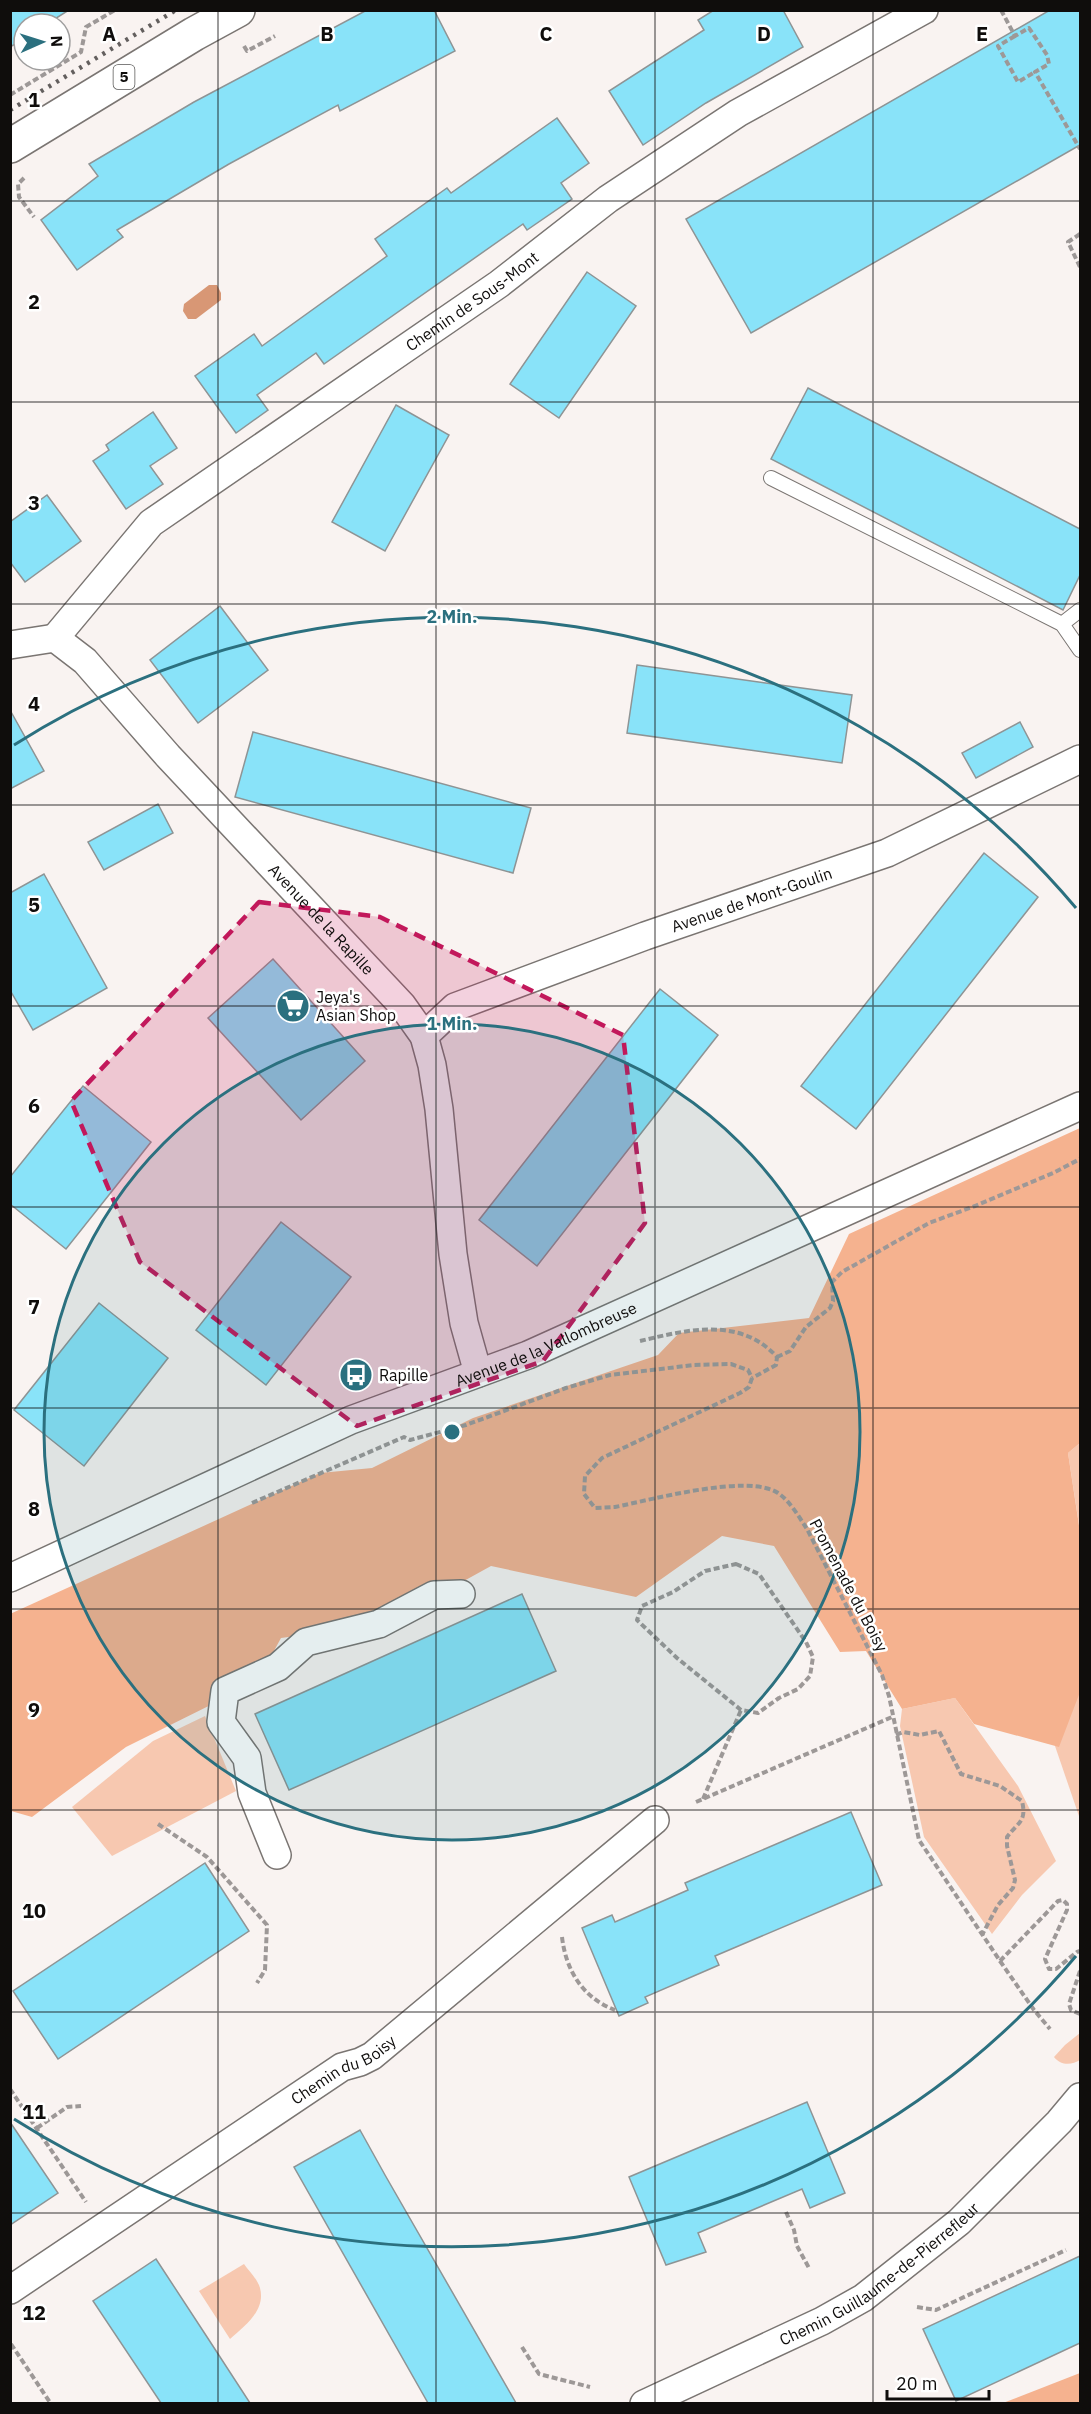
<svg xmlns="http://www.w3.org/2000/svg" width="1091" height="2414" viewBox="0 0 1091 2414" font-family="'IBM Plex Sans',sans-serif">
	<rect width="100%" height="100%" fill="#f9f3f1"/>
	<g fill="#f7c8b0">
		<polygon points="1080,1443 1080,1531 1068,1453"/>
		<polygon points="1080,1687 1080,1819 1055,1746"/>
		<polygon points="955,1698 1018,1786 1056,1861 1022,1895 992,1934 924,1837 900,1726 902,1709"/>
		<polygon points="205,1716 236,1791 112,1856 72,1807 153,1741"/>
		<path d="M1080,2033V2060C1072,2065 1061,2066 1054,2057L1065,2045Z"/>
		<path d="M244,2264C249,2271 258,2280 260,2288C266,2310 245,2326 230,2339L199,2291Z"/>
	</g>
	<g fill="#f5b28f">
		<polygon points="1080,1128 1080,1443 1068,1453 1080,1532 1080,1692 1059,1747 974,1724 955,1698 902,1709 866,1651 840,1652 774,1546 722,1536 636,1597 491,1566 453,1587 356,1628 281,1638 257,1682 126,1747 32,1817 11,1811 10,1614 320,1473 372,1468 473,1418 658,1355 679,1333 809,1318 849,1234"/>
		<polygon points="1080,2373 1080,2403 1003,2403"/>
	</g>
	<polygon fill="#d89775" points="209,285 217,285 221,293 221,300 196,319 188,319 183,311 184,304"/>
	<g fill="#89e3f9" stroke="#8e9495" stroke-width="1.5">
		<polygon points="10,10 69,10 47,24 24,24 24,39 10,47"/>
		<polygon points="367,10 434,10 455,51 340,111 338,105 229,164 117,230 123,237 77,270 41,220 98,176 89,164 194,102"/>
		<polygon points="714,10 783,10 803,47 706,103 643,145 609,91 704,30 698,20"/>
		<polygon points="1050,10 1080,10 1080,145 751,333 686,219"/>
		<polygon points="557,118 589,163 561,183 572,199 527,230 523,224 324,364 316,353 257,395 268,410 236,433 195,376 254,334 262,346 387,256 375,239 447,188 451,193"/>
		<polygon points="587,272 636,306 559,418 510,384"/>
		<polygon points="808,388 1080,529 1080,575 1063,610 771,459"/>
		<polygon points="396,405 449,435 385,551 332,522"/>
		<polygon points="153,412 177,448 150,466 163,484 126,509 93,461 109,450 106,445"/>
		<polygon points="47,495 81,541 25,582 10,562 10,522"/>
		<polygon points="220,606 268,670 198,723 150,660"/>
		<polygon points="637,665 852,695 842,763 627,733"/>
		<polygon points="10,710 44,771 10,789"/>
		<polygon points="1020,722 1033,747 976,778 962,753"/>
		<polygon points="253,732 531,808 513,873 235,797"/>
		<polygon points="158,804 173,833 104,870 88,842"/>
		<polygon points="984,853 1038,897 856,1129 801,1086"/>
		<polygon points="44,874 107,988 33,1030 10,990 10,893"/>
		<polygon points="273,959 365,1061 301,1120 208,1018"/>
		<polygon points="660,989 718,1035 537,1266 479,1220"/>
		<polygon points="83,1086 151,1142 66,1249 10,1204 10,1177"/>
		<polygon points="281,1222 351,1277 266,1385 196,1330"/>
		<polygon points="99,1303 168,1358 84,1466 14,1410"/>
		<polygon points="522,1594 556,1671 289,1790 255,1714"/>
		<polygon points="851,1812 882,1885 715,1956 719,1965 645,1997 648,2003 619,2016 582,1928 612,1915 615,1922 688,1890 685,1883"/>
		<polygon points="205,1863 249,1931 58,2059 13,1991"/>
		<polygon points="807,2102 845,2193 810,2208 802,2189 698,2233 706,2252 666,2265 629,2177"/>
		<polygon points="10,2122 58,2193 10,2225"/>
		<polygon points="360,2130 385,2175 516,2403 428,2403 294,2167"/>
		<polygon points="1080,2256 1080,2343 956,2401 923,2329"/>
		<polygon points="156,2259 209,2340 250,2403 161,2403 93,2301"/>
	</g>
	<g fill="none" stroke-linecap="round" stroke-linejoin="round">
		<defs>
			<g id="lane">
				<polyline points="771,478 1062,624 1080,650"/>
				<polyline points="1062,624 1080,610"/>
			</g>
			<g id="street">
				<path id="s1" d="M55,638L151,523L499,284L608,199L738,113L924,10"/>
				<path id="s2" d="M55,638L85,661L168,756L402,1005L424,1036L432,1065L439,1109L453,1254L464,1323L478,1373"/>
				<polyline points="10,645 55,638"/>
				<path id="s3" d="M424,1036L455,1007L645,936L887,853L1080,759"/>
				<path id="s4" d="M10,1578L351,1420L528,1355L1080,1106"/>
				<polyline points="277,1855 252,1793 247,1758 221,1722 225,1691 278,1667 306,1642 379,1624 434,1595 461,1594"/>
				<path id="s5" d="M10,2290L342,2067L360,2062L372,2056L655,1820"/>
				<path id="s6" d="M644,2404L822,2321L863,2298L959,2222L1059,2122L1080,2097"/>
			</g>
			<polyline id="primary" points="10,146 194,34 238,10"/>
		</defs>
		<use href="#lane" stroke="#7a7572" stroke-width="16"/>
		<use href="#street" stroke="#7a7572" stroke-width="30"/>
		<use href="#primary" stroke="#7a7572" stroke-width="36"/>
		<g stroke="#9d9897" stroke-width="4" stroke-dasharray="6 3" stroke-linecap="butt">
			<polyline points="1001,10 1015,36 1029,28 1047,55 1049,64 1035,72 1080,149"/>
			<polyline points="1015,36 998,46 1018,82 1035,72"/>
			<polyline points="244,46 247,51 275,36"/>
			<polyline points="10,95 81,52 86,27 115,10"/>
			<polyline points="24,178 18,184 19,197 34,217"/>
			<polyline points="1080,234 1068,242 1080,267"/>
			<path d="M640,1341C686,1330 740,1316 777,1357L776,1365L752,1378"/>
			<polyline points="777,1357 790,1351 806,1327 830,1308 833,1301 832,1282 842,1272 929,1223 975,1206 1053,1173 1080,1159"/>
			<path d="M752,1378L749,1387L740,1393L602,1458L585,1476L584,1494L595,1508L615,1507C651,1500 748,1473 778,1493C790,1501 799,1517 807,1529L882,1675L889,1696L919,1840L1000,1961L1058,1901L1063,1900L1067,1904V1910L1045,1959L1049,1969H1056L1077,1952L1080,1951"/>
			<polyline points="252,1503 404,1437 410,1440 466,1425 566,1388 610,1375 694,1365 731,1364 748,1370 752,1378"/>
			<polygon points="736,1564 759,1574 806,1642 813,1657 810,1676 798,1689 779,1698 758,1713 741,1710 677,1658 637,1620 642,1606 673,1592 705,1571"/>
			<path d="M896,1735L903,1732L920,1735L939,1731L961,1774L1000,1786L1022,1801C1027,1822 1018,1822 1007,1837V1846L1015,1880L1013,1888L998,1905L982,1935"/>
			<polyline points="703,1799 741,1710"/>
			<polyline points="696,1802 892,1717"/>
			<polyline points="158,1824 207,1857 267,1925 265,1970 257,1983"/>
			<path d="M562,1937C566,1971 583,1998 615,2010"/>
			<polyline points="1000,1961 1034,2010 1050,2029"/>
			<polyline points="1080,1971 1069,2004 1071,2010 1080,2014"/>
			<polyline points="10,2089 86,2202"/>
			<polyline points="37,2128 67,2107 81,2106"/>
			<polyline points="786,2212 794,2230 797,2246 809,2268"/>
			<polyline points="917,2307 936,2310 1066,2250"/>
			<polyline points="11,2344 51,2404"/>
			<polyline points="522,2347 539,2374 590,2387"/>
		</g>
		<use href="#lane" stroke="#fff" stroke-width="14"/>
		<use href="#street" stroke="#fff" stroke-width="27"/>
		<use href="#primary" stroke="#fff" stroke-width="33"/>
		<polyline stroke="#635f5e" stroke-width="4.5" stroke-dasharray="3 6" stroke-linecap="butt" points="10,110 176,10"/>
	</g>
	<path fill="#c2185b" fill-opacity="0.2" stroke="#c2185b" stroke-width="4.5" stroke-dasharray="12 8" stroke-linejoin="round" d="M259,902L380,917L623,1035L645,1223L543,1361L357,1426L140,1262L71,1101Z"/>
	<path fill="none" stroke="#0f0d0c" stroke-width="1.5" stroke-opacity="0.55" d="M218,10V2404M436,10V2404M655,10V2404M873,10V2404M10,201H1080M10,402H1080M10,604H1080M10,805H1080M10,1006H1080M10,1207H1080M10,1408H1080M10,1609H1080M10,1810H1080M10,2012H1080M10,2213H1080"/>
	<circle cx="452" cy="1432" r="408" fill="#2b707f" fill-opacity=".12"/>
	<g fill="none" stroke="#2b707f" stroke-width="3">
		<circle cx="452" cy="1432" r="408"/>
		<path d="M1076 1956A815 815 0 0 1 14 2119M14 745A815 815 0 0 1 1076 908"/>
	</g>
	<defs>
		<symbol id="supermarket-disc" viewBox="-11 -11 22 22"><circle r="9.5" fill="#2b707f" stroke="#fff"/><path d="M-6-5.5h2.5l.6 2H6L4.5 2H-2.5L-4.4-4H-6ZM-1.5 3.2a1.3 1.3 0 1 0 .1 0ZM3 3.2a1.3 1.3 0 1 0 .1 0Z" fill="#fff"/></symbol>
		<symbol id="bus-disc" viewBox="-11 -11 22 22"><circle r="9.5" fill="#2b707f" stroke="#fff"/><path d="M-5-6H5V4H4V6H2V4H-2V6H-4V4H-5ZM-3.5-4V0h7V-4ZM-3.5 1.2v1.5H-2V1.2ZM2 1.2v1.5H3.5V1.2Z" fill="#fff"/></symbol>
	</defs>
	<g fill-rule="evenodd">
		<use href="#supermarket-disc" x="274" y="987" width="38" height="38"/>
		<use href="#bus-disc" x="337" y="1356" width="38" height="38"/>
	</g>
	<g text-anchor="middle" stroke-width="5" stroke-linejoin="round" paint-order="stroke">
		<rect fill="#fff" stroke="#575655" stroke-width="1.5" x="113.5" y="65" width="21" height="24" rx="4.5"/>
		<g font-size="15" font-weight="bold" fill="#0f0d0c">
			<text x="124" y="82">5</text>
		</g>
		<g font-size="16" fill="#0f0d0c" stroke="#fff">
			<text dy="6" stroke="none"><textPath href="#s1" startOffset="540">Chemin de Sous-Mont</textPath></text>
			<text dy="6" stroke="none"><textPath href="#s3" startOffset="358">Avenue de Mont-Goulin</textPath></text>
			<text dy="6" stroke="none"><textPath href="#s2" startOffset="388">Avenue de la Rapille</textPath></text>
			<text dy="6" stroke="none"><textPath href="#s4" startOffset="585">Avenue de la Vallombreuse</textPath></text>
			<text transform="translate(849 1585) rotate(62)" y="6">Promenade du Boisy</text>
			<text dy="6" stroke="none"><textPath href="#s5" startOffset="400">Chemin du Boisy</textPath></text>
			<text dy="6" stroke="none"><textPath href="#s6" startOffset="270">Chemin Guillaume-de-Pierrefleur</textPath></text>
		</g>
		<g font-size="16" fill="#0f0d0c" stroke="#fff" text-anchor="start">
			<text x="316" y="1003">Jeya's<tspan x="316" dy="18">Asian Shop</tspan></text>
			<text x="379" y="1381">Rapille</text>
		</g>
	</g>
	<g font-size="20" text-anchor="middle" font-weight="bold" fill="#0f0d0c" stroke="#fff" stroke-width="5" stroke-linejoin="round" paint-order="stroke">
		<text x="109" y="41">A</text>
		<text x="327" y="41">B</text>
		<text x="546" y="41">C</text>
		<text x="764" y="41">D</text>
		<text x="982" y="41">E</text>
		<text x="34" y="107">1</text>
		<text x="34" y="309">2</text>
		<text x="34" y="510">3</text>
		<text x="34" y="711">4</text>
		<text x="34" y="912">5</text>
		<text x="34" y="1113">6</text>
		<text x="34" y="1314">7</text>
		<text x="34" y="1516">8</text>
		<text x="34" y="1717">9</text>
		<text x="34" y="1918">10</text>
		<text x="34" y="2119">11</text>
		<text x="34" y="2320">12</text>
	</g>
	<circle cx="452" cy="1432" r="9" fill="#2b707f" stroke="#fff" stroke-width="3"/>
	<g font-size="18" text-anchor="middle" font-weight="bold" fill="#2b707f" stroke="#fff" stroke-width="5" stroke-linejoin="round" paint-order="stroke">
		<text x="452" y="623">2 Min.</text>
		<text x="452" y="1030">1 Min.</text>
	</g>
	<rect width="1091" height="2414" fill="none" stroke="#0f0d0c" stroke-width="24"/>
	<g transform="translate(42 42) rotate(87)"><circle r="28" fill="#ffffff" stroke="#9f9e9e" stroke-width="1.5"/>
	<path d="M0-4.5L10 22L0 15L-10 22Z" fill="#2b707f"/>
	<text y="-9" font-size="16" font-weight="bold" text-anchor="middle" fill="#0f0d0c">N</text>
	</g>
	<path d="M887 2390v9h102v-9" fill="none" stroke="#0f0d0c" stroke-width="3"/>
	<text x="896" y="2390" font-size="18" fill="#0f0d0c" stroke="#ffffff" stroke-width="4.5" paint-order="stroke">20 m</text>
</svg>
